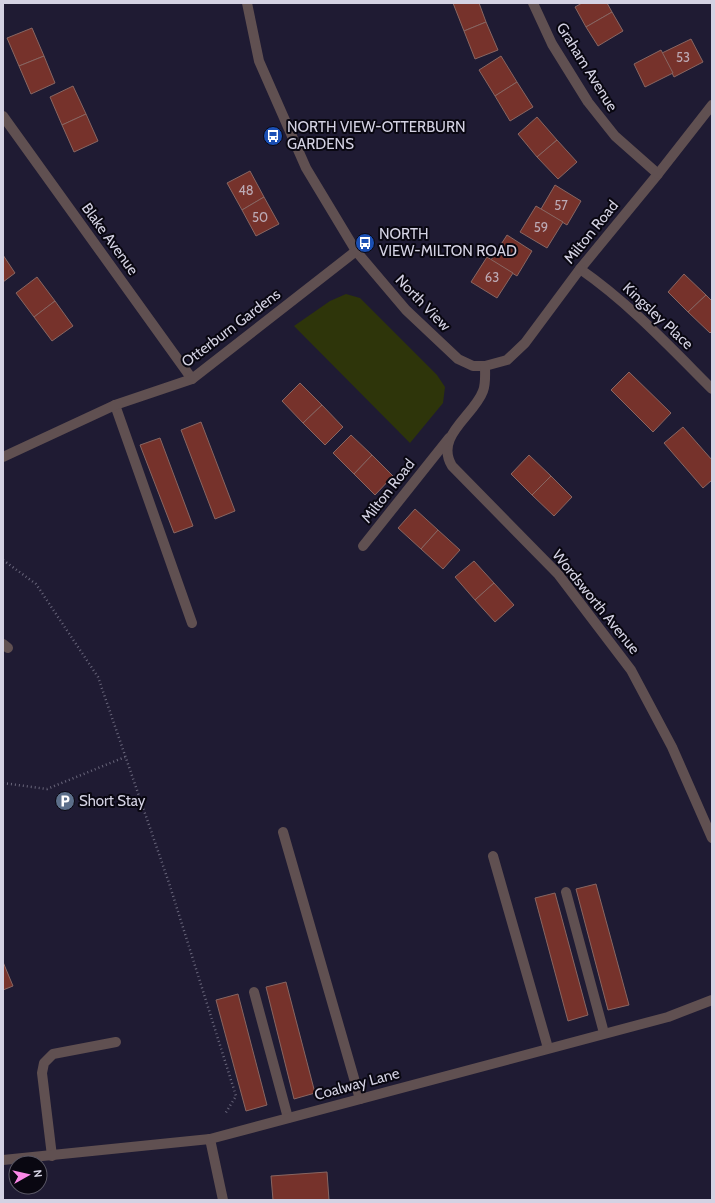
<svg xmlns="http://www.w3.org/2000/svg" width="715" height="1203" viewBox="0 0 715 1203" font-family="Cabin,sans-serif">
	<rect width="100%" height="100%" fill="#1f1b33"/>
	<polygon fill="#2e350a" points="346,294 360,298 437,375 445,387 443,403 410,443 294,326 330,301"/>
	<g fill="#76322b" stroke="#886662">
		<polygon points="453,3 479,3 486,22 464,31"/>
		<polygon points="582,3 607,3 612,12 586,27 575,7"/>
		<polygon points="612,12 623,31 598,46 586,27"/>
		<polygon points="486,22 498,50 475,59 464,31"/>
		<polygon points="32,28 44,56 19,66 7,38"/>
		<polygon points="691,39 703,62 674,77 662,53"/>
		<polygon points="661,50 673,73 645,87 634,64"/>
		<polygon points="44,56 55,83 31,94 19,66"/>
		<polygon points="501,56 517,82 495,96 479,70"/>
		<polygon points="517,82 533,107 510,121 495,96"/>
		<polygon points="73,86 86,114 62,125 50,97"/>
		<polygon points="86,114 98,141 74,152 62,125"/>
		<polygon points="537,117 557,140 537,157 518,134"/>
		<polygon points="557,140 577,162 558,179 537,157"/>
		<polygon points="250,171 264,197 242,210 227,183"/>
		<polygon points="555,185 581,201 567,225 541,209"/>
		<polygon points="264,197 279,224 256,236 242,210"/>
		<polygon points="536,206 563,222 547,248 520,232"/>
		<polygon points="507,235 532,251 517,276 491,260"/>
		<polygon points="3,255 15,273 3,282"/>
		<polygon points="487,257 513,273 497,298 471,282"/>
		<polygon points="684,274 706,295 688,312 668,292"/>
		<polygon points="37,277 55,301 34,317 16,293"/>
		<polygon points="706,295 712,301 712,331 710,333 688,312"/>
		<polygon points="55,301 73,326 52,341 34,317"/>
		<polygon points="629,372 671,413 653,432 611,390"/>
		<polygon points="300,383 322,405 303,423 282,401"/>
		<polygon points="322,405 343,427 325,445 303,423"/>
		<polygon points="201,422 235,511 215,519 181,430"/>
		<polygon points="683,427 712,460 712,480 703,488 664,443"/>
		<polygon points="351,435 372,455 354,474 333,453"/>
		<polygon points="160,438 193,526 174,533 140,445"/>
		<polygon points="372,455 393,476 375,495 354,474"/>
		<polygon points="529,455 551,476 532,495 511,474"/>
		<polygon points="551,476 572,497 554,516 532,495"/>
		<polygon points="415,509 438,530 421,549 398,528"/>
		<polygon points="438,530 460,550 443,569 421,549"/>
		<polygon points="474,561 494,583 475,600 455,577"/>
		<polygon points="494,583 514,605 495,622 475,600"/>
		<polygon points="596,884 629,1005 608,1010 576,889"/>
		<polygon points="555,893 588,1015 568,1021 535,898"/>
		<polygon points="3,962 13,986 3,990"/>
		<polygon points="286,982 315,1093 294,1099 266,987"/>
		<polygon points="238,994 267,1105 246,1111 216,1000"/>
		<polygon points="327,1172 329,1200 273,1200 271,1176"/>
	</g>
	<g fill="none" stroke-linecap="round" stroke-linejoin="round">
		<g stroke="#69667b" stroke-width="2.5" stroke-dasharray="1 3" stroke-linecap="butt">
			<polyline points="3,560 36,584 98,677 169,883 236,1096 225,1114"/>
			<polyline points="3,783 47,789 125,757"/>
		</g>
		<g stroke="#605051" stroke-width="10">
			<polyline points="566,892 604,1033"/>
			<polyline points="254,992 288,1118"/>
			<polyline points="52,1156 42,1073 44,1063 53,1054 116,1042"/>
		</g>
		<g stroke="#605051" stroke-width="10">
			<polyline points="247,3 259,61 306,168 356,251 406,310 458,359 473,366 485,366 507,360 525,343 580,269 658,174 712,105"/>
			<polyline points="533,3 552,44 588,102 615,136 658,174"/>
			<polyline points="3,116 192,379"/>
			<path d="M580,269C629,303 670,347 712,389"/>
			<path d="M485,366C485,374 486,383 483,391C474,416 434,436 452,466L558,574L631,670L672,747L712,838"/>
			<polyline points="115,405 192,623"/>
			<polyline points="3,457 115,405 192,379 356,251"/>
			<polyline points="363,546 449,438"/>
			<polyline points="3,644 8,648"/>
			<polyline points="283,832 360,1099"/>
			<polyline points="493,856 548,1048"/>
			<polyline points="210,1139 223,1200"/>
			<polyline points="3,1160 210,1139 668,1017 712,1000"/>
		</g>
	</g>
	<defs>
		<symbol id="bus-disc" viewBox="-11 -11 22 22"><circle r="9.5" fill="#1a4fb4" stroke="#090711"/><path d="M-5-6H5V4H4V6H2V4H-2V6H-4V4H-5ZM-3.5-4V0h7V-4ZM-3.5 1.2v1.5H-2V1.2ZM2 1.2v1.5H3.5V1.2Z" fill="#fff"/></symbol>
		<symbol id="parking-disc" viewBox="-11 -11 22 22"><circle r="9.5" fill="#5c6f8a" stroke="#090711"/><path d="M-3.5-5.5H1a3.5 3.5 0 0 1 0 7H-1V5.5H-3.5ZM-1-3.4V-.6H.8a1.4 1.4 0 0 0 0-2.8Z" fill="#fff"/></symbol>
	</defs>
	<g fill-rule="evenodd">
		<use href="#bus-disc" x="262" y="125" width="22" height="22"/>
		<use href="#bus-disc" x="354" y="232" width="22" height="22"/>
		<use href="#parking-disc" x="54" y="790" width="22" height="22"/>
	</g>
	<g text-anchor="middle" stroke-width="4" stroke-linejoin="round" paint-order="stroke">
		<g font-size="13" fill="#bcaab5">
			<text x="683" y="62">53</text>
			<text x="246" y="195">48</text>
			<text x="561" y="210">57</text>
			<text x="260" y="222">50</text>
			<text x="541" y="232">59</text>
			<text x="492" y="282">63</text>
		</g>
		<g font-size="15" fill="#d4d2e3" stroke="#090711">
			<text transform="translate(587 67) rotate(58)" y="5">Graham Avenue</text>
			<text transform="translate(591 232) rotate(-51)" y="5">Milton Road</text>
			<text transform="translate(110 239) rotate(54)" y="5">Blake Avenue</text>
			<text transform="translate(423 303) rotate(46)" y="5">North View</text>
			<text transform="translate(658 316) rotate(43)" y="5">Kingsley Place</text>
			<text transform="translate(231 328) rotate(-37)" y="5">Otterburn Gardens</text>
			<text transform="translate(388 491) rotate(-52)" y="5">Milton Road</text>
			<text transform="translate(596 602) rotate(51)" y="5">Wordsworth Avenue</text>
			<text transform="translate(357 1084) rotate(-15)" y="5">Coalway Lane</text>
		</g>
		<g font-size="15" fill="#d4d2e3" stroke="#090711" text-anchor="start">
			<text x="287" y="132">NORTH VIEW-OTTERBURN<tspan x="287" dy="17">GARDENS</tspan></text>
			<text x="379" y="239">NORTH<tspan x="379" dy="17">VIEW-MILTON ROAD</tspan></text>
			<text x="79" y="806">Short Stay</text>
		</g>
	</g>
	<rect width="715" height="1203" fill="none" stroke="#d4d2e3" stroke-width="8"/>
	<g transform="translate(28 1175) rotate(82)"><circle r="19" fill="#090711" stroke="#5a5865"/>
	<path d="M0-3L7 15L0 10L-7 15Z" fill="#fa87e7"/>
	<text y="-6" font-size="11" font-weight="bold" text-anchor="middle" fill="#d4d2e3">N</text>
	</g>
</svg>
